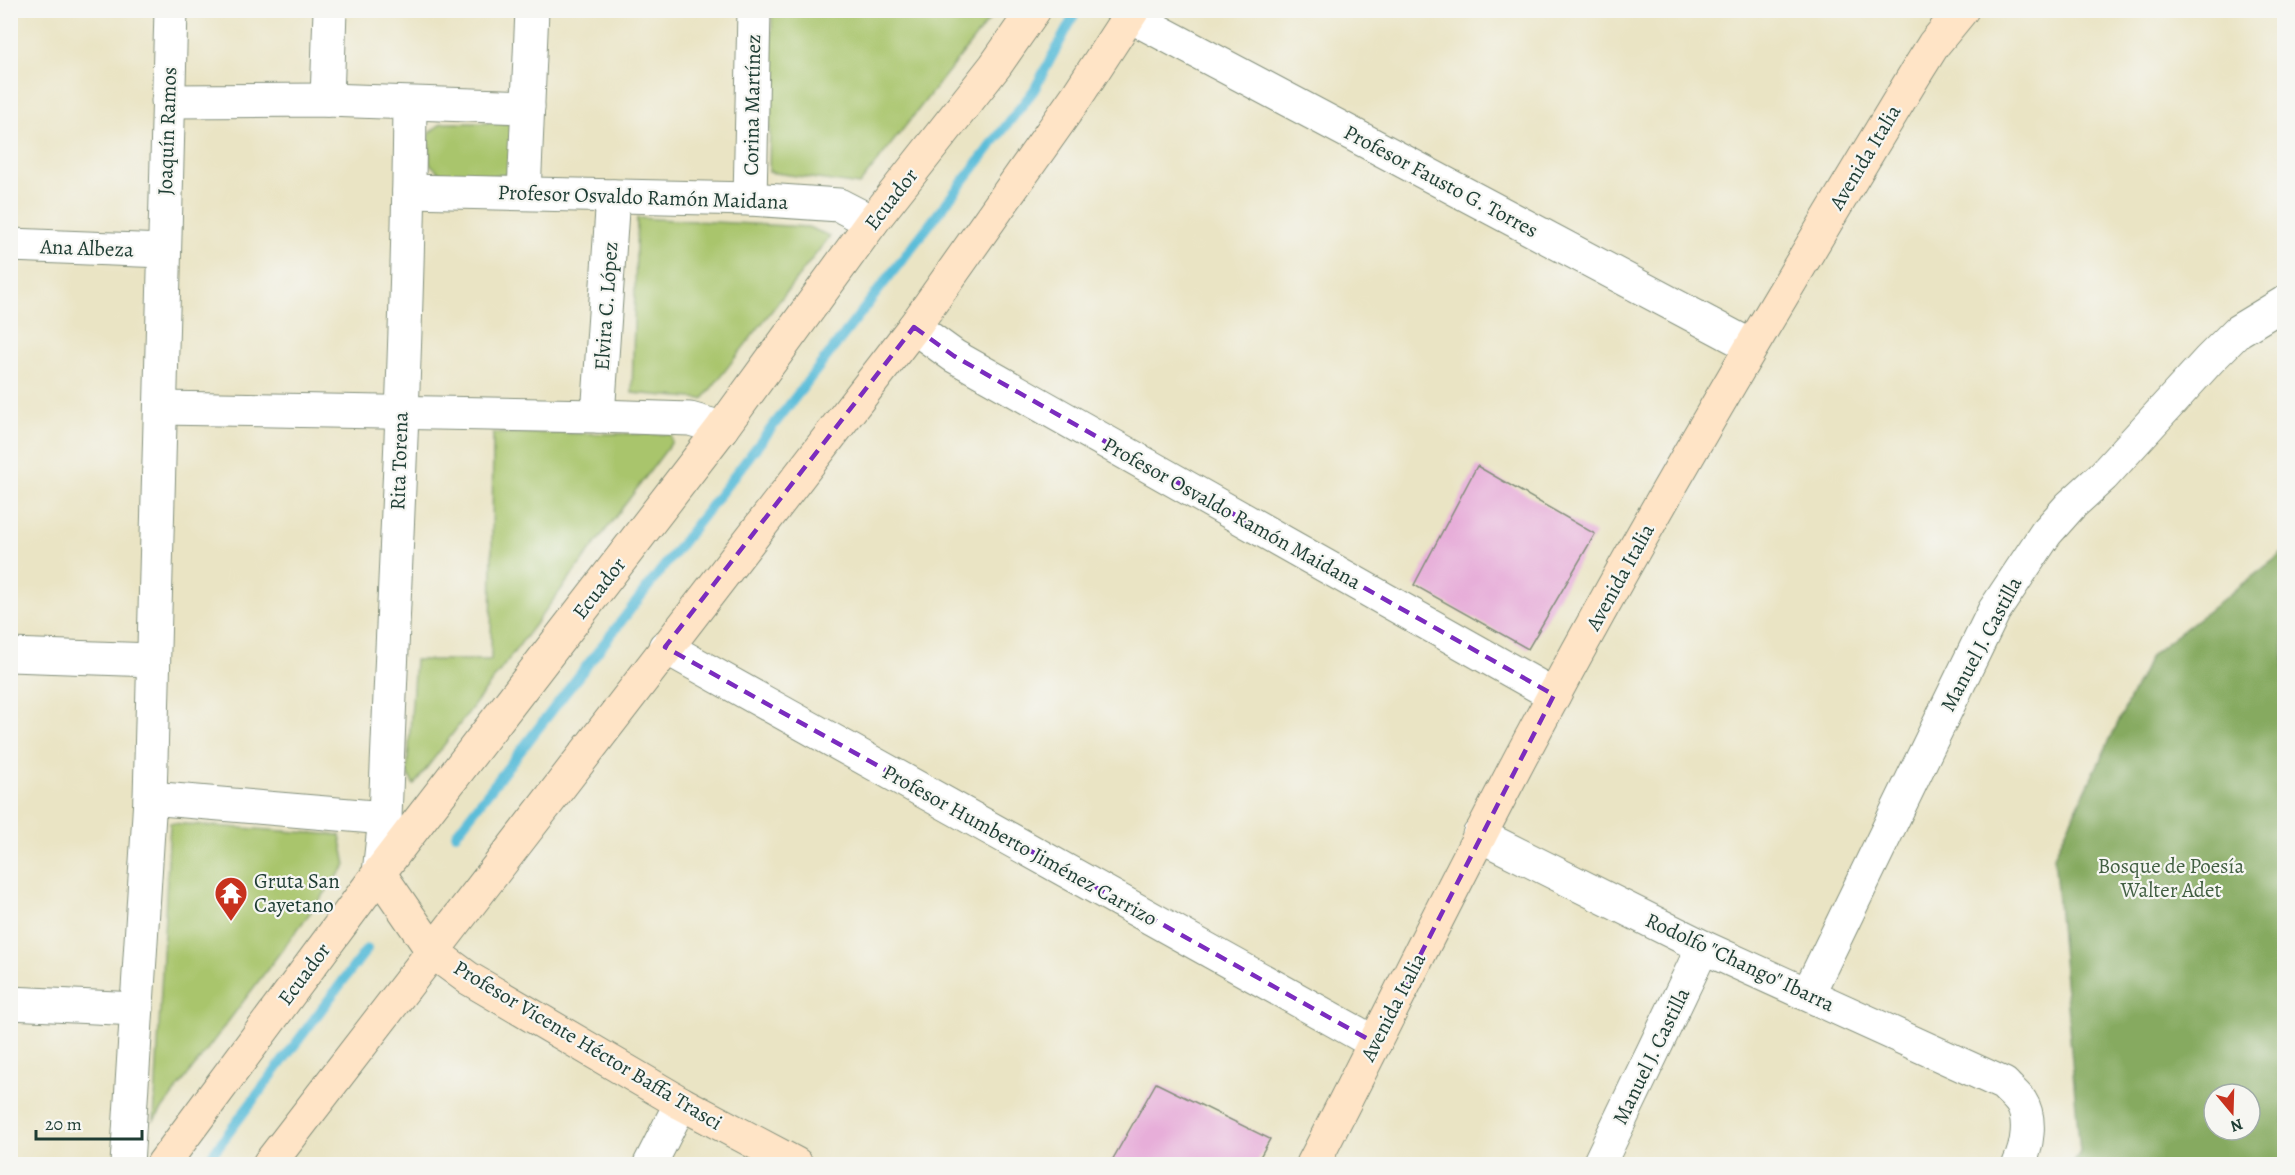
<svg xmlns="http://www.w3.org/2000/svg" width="2295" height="1175" viewBox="0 0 2295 1175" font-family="Alegreya,serif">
	<rect width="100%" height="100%" fill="#f6f6f2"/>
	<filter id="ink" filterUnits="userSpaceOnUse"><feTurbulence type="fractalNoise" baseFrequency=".0167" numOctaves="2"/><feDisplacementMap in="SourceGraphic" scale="12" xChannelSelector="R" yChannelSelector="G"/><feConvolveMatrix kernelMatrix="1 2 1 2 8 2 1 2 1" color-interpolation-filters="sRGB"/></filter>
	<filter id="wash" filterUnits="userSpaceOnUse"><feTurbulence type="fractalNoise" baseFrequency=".008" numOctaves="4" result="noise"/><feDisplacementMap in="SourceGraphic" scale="24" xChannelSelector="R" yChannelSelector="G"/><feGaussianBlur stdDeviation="1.35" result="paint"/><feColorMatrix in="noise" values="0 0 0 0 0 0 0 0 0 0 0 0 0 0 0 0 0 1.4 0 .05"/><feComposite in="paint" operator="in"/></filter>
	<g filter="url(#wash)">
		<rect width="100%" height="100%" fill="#eae4c4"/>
		<g fill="#a9c56c" stroke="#648150" stroke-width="1.5">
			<polygon points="772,11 772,10 996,11 859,185 769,172"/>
			<polygon points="442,123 509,123 519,135 518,168 502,176 442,175 430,164 429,133"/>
			<polygon points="637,218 808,227 830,236 703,399 632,393"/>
			<polygon points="493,433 671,434 672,442 414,785 407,773 415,660 491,660"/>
			<polygon points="170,823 340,835 346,865 154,1120"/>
		</g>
		<path fill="#86aa60" stroke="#52744a" stroke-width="1.5" fill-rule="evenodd" d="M2284,552V1164H2073L2080,1152L2054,856L2150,656ZM2214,1094H2250V1130H2214Z"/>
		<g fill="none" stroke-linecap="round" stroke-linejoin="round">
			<g stroke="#5bbdd9" stroke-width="10">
				<polyline points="456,834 1034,90 1077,10"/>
				<polyline points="205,1164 367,949"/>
			</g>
		</g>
		<g id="blocks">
			<g fill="#e7aed9">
				<polygon points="1477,466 1595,534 1528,649 1414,585"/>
				<polygon points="1156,1083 1270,1139 1256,1164 1110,1164"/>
			</g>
		</g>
	</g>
	<g filter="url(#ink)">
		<use href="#blocks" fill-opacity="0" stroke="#84907c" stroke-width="1.5"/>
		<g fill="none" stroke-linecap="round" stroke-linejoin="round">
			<defs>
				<g id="street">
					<polyline points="1130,16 1751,346"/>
					<polyline points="327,100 330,10"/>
					<polyline points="168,101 327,100 528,107"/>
					<polyline points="409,191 750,199 839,205 872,222"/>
					<polyline points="524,193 532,10"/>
					<polyline points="750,199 754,10"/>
					<polyline points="10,245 164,251"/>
					<polyline points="914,327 954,356 1554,695"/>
					<polyline points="161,408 598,416 690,419 722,428"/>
					<polyline points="598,416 613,196"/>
					<polyline points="665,647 1375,1043"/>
					<polyline points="10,655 153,660"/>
					<polyline points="150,798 385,818"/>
					<path d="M1479,835L1703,947L2004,1084C2009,1090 2016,1095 2021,1102C2032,1119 2027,1147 2019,1164"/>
					<path d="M379,873L385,818C394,580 408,342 410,104"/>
					<polyline points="1808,994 1994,611 2046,533 2070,506 2103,476 2209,360 2238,331 2284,303"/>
					<polyline points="10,1003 137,1009"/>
					<polyline points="127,1164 150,798 171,10"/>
					<polyline points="650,1164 681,1103"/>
					<polyline points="1599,1164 1703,947"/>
				</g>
				<g id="secondary">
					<polyline points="379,873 434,953 468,978 681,1103 796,1164"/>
					<polyline points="163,1164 379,873 722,428 872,222 995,66 1034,10"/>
					<polyline points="269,1164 914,327 1077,96 1133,10"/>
					<path d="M1313,1164C1393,1009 1469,851 1553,697C1666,487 1790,281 1914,76L1934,44L1962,10"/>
				</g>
			</defs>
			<use href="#street" stroke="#84907c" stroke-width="35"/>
			<use href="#secondary" stroke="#84907c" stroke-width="35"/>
			<use href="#street" stroke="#fff" stroke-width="33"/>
			<use href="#secondary" stroke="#ffe4c6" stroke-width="33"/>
		</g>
	</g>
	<path fill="none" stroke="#7b2cbf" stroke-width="4.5" stroke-dasharray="12 8" stroke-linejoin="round" d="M914,327L954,356L1554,695L1375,1043L665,647Z"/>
	<defs>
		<symbol id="temple-pin" viewBox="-11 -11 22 30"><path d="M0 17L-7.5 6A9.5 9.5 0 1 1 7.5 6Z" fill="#c8321e" stroke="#f6f6f2"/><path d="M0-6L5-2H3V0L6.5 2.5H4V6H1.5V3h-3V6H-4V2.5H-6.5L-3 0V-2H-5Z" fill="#fff"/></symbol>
	</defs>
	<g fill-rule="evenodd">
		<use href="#temple-pin" x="212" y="874" width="38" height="52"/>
	</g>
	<g text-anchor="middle" stroke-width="4.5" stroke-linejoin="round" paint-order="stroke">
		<g font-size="21" fill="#1f3d34" stroke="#f6f6f2">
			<text transform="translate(752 105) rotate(-89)" y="7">Corina Martínez</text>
			<text transform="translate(167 131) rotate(-88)" y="7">Joaquín Ramos</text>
			<text transform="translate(1865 157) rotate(-59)" y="7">Avenida Italia</text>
			<text transform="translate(1441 181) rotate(28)" y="7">Profesor Fausto G. Torres</text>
			<text transform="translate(643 197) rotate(2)" y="7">Profesor Osvaldo Ramón Maidana</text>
			<text transform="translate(891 199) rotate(-52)" y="7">Ecuador</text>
			<text transform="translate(87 248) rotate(2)" y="7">Ana Albeza</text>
			<text transform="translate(606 306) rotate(-86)" y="7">Elvira C. López</text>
			<text transform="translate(399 461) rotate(-88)" y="7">Rita Torena</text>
			<text transform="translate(1232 513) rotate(29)" y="7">Profesor Osvaldo Ramón Maidana</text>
			<text transform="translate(1620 577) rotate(-61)" y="7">Avenida Italia</text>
			<text transform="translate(599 588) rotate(-52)" y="7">Ecuador</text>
			<text transform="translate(1981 644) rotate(-62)" y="7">Manuel J. Castilla</text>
			<text transform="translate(1020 845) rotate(29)" y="7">Profesor Humberto Jiménez Carrizo</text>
			<text transform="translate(1740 962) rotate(25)" y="7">Rodolfo "Chango" Ibarra</text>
			<text transform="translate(304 974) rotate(-53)" y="7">Ecuador</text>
			<text transform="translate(1393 1007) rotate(-63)" y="7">Avenida Italia</text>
			<text transform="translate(588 1045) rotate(31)" y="7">Profesor Vicente Héctor Baffa Trasci</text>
			<text transform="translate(1651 1056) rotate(-64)" y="7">Manuel J. Castilla</text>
		</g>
		<g font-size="21" fill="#425f42" stroke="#f6f6f2">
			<text x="2171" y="873">Bosque de Poesía<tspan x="2171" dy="24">Walter Adet</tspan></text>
		</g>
		<g font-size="21" fill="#1f3d34" stroke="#f6f6f2" text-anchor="start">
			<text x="254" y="888">Gruta San<tspan x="254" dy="24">Cayetano</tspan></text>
		</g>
	</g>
	<rect width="2295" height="1175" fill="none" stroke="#f6f6f2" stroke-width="36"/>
	<g transform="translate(2232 1112) rotate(161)"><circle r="28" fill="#f6f6f2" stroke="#a0aca6" stroke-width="1.5"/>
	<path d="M0-4.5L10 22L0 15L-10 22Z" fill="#c8321e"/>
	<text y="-9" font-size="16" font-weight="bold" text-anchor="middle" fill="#1f3d34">N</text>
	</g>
	<path d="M36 1130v9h106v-9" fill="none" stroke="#1f3d34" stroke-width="3"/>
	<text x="45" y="1130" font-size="18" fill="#1f3d34" stroke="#f6f6f2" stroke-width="4.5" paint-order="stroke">20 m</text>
</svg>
